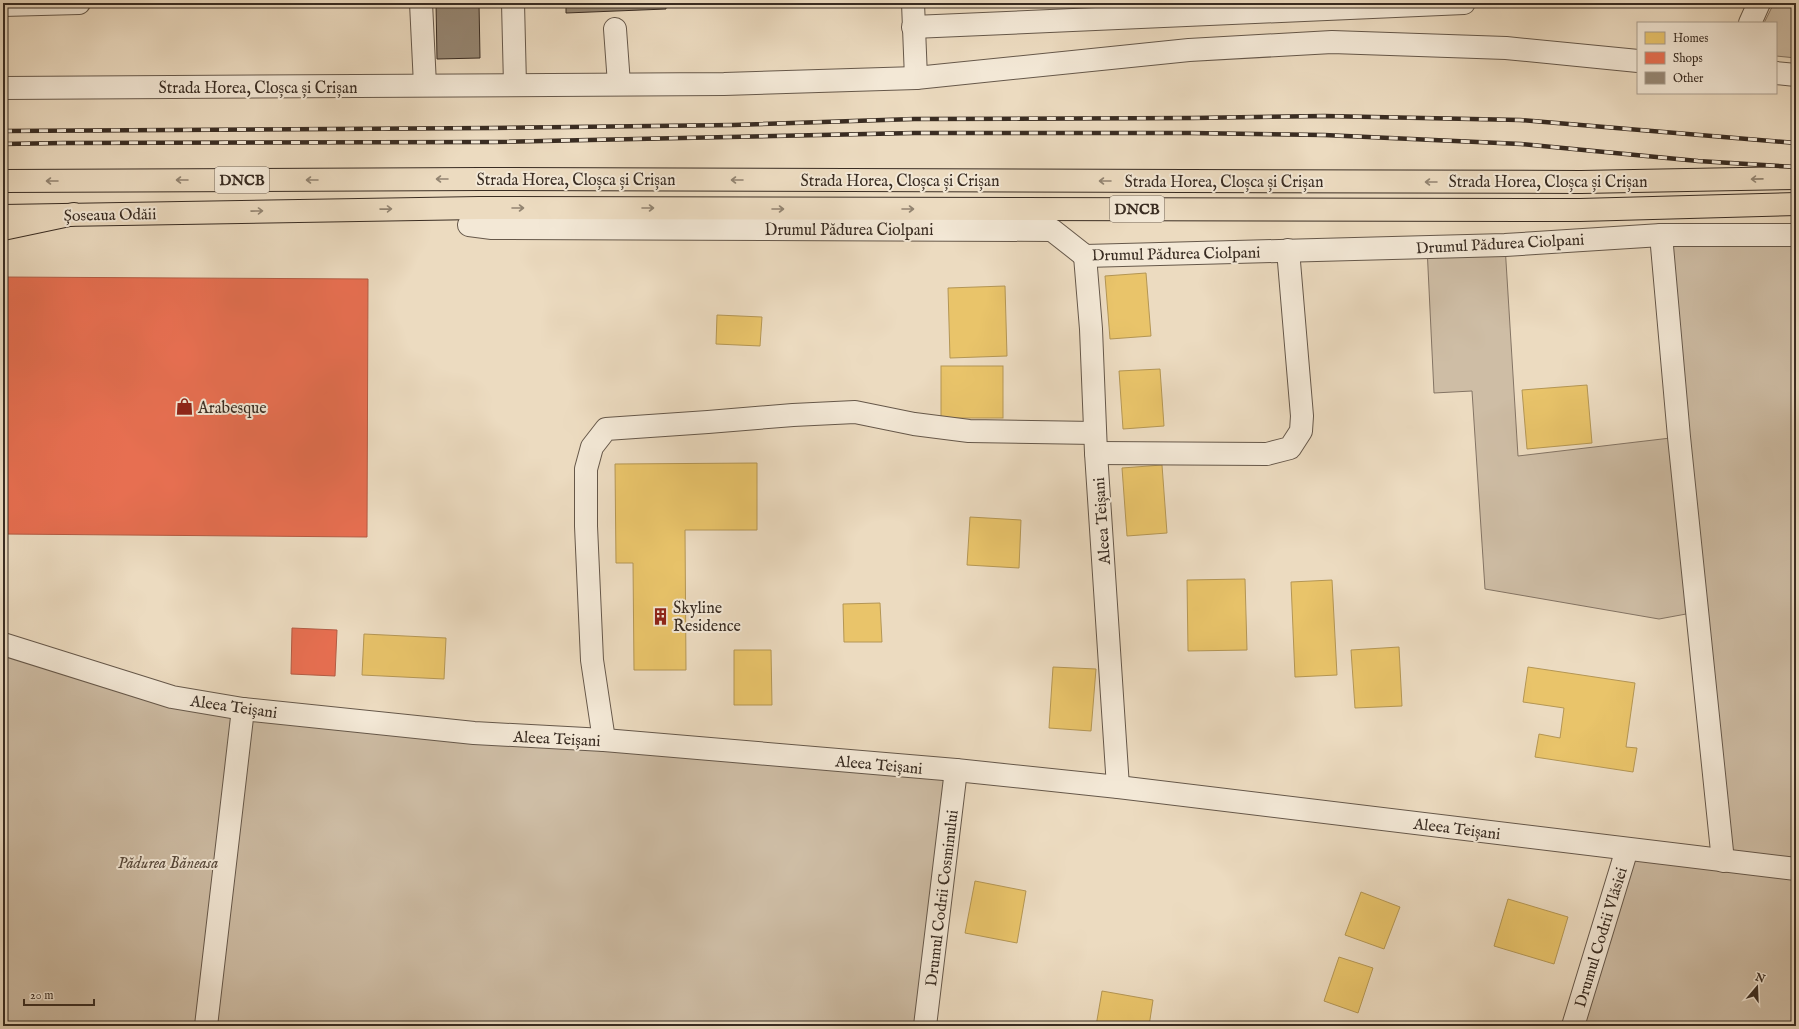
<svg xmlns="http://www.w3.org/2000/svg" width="1799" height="1029" viewBox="0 0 1799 1029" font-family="'IM FELL English',serif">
	<rect width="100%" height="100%" fill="#ecdbc0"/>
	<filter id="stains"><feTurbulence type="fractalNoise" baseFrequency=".005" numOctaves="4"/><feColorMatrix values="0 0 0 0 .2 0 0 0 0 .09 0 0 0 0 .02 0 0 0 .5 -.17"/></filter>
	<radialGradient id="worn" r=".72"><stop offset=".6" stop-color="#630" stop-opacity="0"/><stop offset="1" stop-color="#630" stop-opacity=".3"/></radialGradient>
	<g fill="#cebda5" stroke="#847464">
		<polygon points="1774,3 1796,3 1796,58 1776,56 1776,23 1764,23"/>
		<polygon points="1661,235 1796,235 1796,859 1722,851 1697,612 1659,619 1485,589 1472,391 1434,393 1427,247 1505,245 1518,456 1679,437"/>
		<polygon points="3,644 172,697 956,770 925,1026 3,1026"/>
		<polygon points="1627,849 1796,869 1796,1026 1573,1026"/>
	</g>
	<g fill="#e9c46a" stroke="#b49654">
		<polygon points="1146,273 1151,336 1110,339 1105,276"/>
		<polygon points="1005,286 1007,356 950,358 948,288"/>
		<polygon points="717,315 762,317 760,346 716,344"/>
		<rect x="941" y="366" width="62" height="52"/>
		<polygon points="1160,369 1164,426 1123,429 1119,371"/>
		<polygon points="1587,385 1592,443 1527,449 1522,390"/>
		<polygon points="757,463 757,530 685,530 686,670 634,670 633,563 616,563 615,464"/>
		<polygon points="1162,465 1167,533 1127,536 1122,468"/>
		<polygon points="970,517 1021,520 1019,568 967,565"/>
		<polygon points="1245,579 1247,650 1188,651 1187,580"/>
		<polygon points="1332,580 1337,675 1295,677 1291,582"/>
		<polygon points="880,603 882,642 844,642 843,604"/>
		<polygon points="364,634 446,638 444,679 362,675"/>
		<polygon points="1399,647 1402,706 1355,708 1351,650"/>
		<polygon points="734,650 771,650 772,705 734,705"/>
		<polygon points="1053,667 1096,669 1091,731 1049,728"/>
		<polygon points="1528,667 1635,683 1626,747 1637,748 1633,772 1535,757 1539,734 1560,738 1564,708 1523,702"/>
		<polygon points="975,881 1026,891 1017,943 965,933"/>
		<polygon points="1361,892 1400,907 1384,949 1345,935"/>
		<polygon points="1508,899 1568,917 1554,964 1494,946"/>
		<polygon points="1339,957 1373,968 1358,1013 1324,1001"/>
		<polygon points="1102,991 1153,1000 1149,1026 1096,1026"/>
	</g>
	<g fill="#e76f51" stroke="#b35b43">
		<polygon points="3,277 368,279 367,537 3,534"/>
		<polygon points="292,628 337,630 335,676 291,674"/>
	</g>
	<g fill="#968774" stroke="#392c22">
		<polygon points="436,3 479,3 480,58 437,59"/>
		<polygon points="566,3 666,3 666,9 566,13"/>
	</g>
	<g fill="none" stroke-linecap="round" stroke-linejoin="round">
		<defs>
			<g id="minor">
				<polyline points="421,3 425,85"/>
				<polyline points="513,3 515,85"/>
				<polyline points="913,3 916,78"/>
				<polyline points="3,5 79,3"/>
				<polyline points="1750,23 1759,3"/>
				<polyline points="913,27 1464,3"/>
				<polyline points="615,29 619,84"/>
				<polyline points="1776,73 1796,75"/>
				<polyline points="3,88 724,84 916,78 1189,50 1332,42 1506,48 1638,61"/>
				<polyline points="469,225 492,228 1052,230 1085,256 1505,245 1661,235 1796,235"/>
				<polyline points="1661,235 1679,437 1723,861"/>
				<polyline points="1085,256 1091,329 1096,453 1118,787"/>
				<polyline points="1096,453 1267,454 1290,448 1301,431 1302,416 1288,250"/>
				<polyline points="3,644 172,697 243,709 474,733 604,740 956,770 1118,787 1796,869"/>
				<polyline points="604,740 592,660 586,526 586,469 592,447 606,429 708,422 793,415 855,412 914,424 969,431 1095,433"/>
				<polyline points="206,1026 243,709"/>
				<polyline points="925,1026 956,770"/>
				<polyline points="1573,1026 1627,849"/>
			</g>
			<g id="major">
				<polyline points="3,181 481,179 1581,182 1796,178"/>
				<polyline points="3,216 479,208 1580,210 1796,204"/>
			</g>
			<polyline id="highway" points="3,229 74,214"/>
		</defs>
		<use href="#minor" stroke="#66584a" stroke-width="24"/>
		<use href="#major" stroke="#392c22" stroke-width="24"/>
		<use href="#highway" stroke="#392c22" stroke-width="24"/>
		<use href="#minor" stroke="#f3e8d6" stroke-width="22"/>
		<use href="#major" stroke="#ecdbc0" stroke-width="22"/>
		<use href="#highway" stroke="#ecdbc0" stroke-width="22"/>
		<defs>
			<g id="rail">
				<polyline points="3,131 491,128 733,125 914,119 1193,118 1324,116 1520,120 1796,143"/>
				<polyline points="3,144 63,143 493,142 914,133 1191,133 1324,135 1521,144 1698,161 1796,167"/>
			</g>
		</defs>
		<use href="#rail" stroke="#392c22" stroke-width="4.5"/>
		<use href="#rail" stroke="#f3e8d6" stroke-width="3" stroke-dasharray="9" stroke-linecap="butt"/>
	</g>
	<defs><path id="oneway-shaft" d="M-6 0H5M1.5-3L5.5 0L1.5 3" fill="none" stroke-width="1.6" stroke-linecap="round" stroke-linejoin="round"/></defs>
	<g stroke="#928471">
		<use href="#oneway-shaft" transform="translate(442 179) rotate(180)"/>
		<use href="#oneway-shaft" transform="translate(1757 179) rotate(179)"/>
		<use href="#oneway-shaft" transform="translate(182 180) rotate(180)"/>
		<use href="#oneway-shaft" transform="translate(312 180) rotate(180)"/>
		<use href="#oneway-shaft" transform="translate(737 180) rotate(-180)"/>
		<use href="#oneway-shaft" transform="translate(52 181) rotate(180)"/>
		<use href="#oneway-shaft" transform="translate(1105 181) rotate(-180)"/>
		<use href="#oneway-shaft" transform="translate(1431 182) rotate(-180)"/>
		<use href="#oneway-shaft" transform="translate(518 208)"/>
		<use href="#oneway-shaft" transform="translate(648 208)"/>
		<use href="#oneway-shaft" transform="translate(386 209) rotate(-1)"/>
		<use href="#oneway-shaft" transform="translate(778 209)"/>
		<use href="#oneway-shaft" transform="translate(908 209)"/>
		<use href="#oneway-shaft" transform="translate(257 211) rotate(-1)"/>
	</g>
	<defs>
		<symbol id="shop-bare" viewBox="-9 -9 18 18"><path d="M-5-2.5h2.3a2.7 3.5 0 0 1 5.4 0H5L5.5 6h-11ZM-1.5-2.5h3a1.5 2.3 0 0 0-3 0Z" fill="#8f2418" stroke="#f3e8d6" stroke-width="2.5" paint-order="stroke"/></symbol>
		<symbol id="building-bare" viewBox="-9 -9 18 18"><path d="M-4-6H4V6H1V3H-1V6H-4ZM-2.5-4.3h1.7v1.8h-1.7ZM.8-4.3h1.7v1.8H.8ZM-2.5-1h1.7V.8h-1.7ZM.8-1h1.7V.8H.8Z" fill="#8f2418" stroke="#f3e8d6" stroke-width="2.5" paint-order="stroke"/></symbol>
	</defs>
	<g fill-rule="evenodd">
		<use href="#shop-bare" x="172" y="394" width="25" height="25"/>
		<use href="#building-bare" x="648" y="604" width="25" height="25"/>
	</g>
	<g text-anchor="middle" stroke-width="4" stroke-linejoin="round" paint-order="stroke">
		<g fill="#f3e8d6" stroke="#716458" stroke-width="1">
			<rect x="215" y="167" width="54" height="26" rx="3"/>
			<rect x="1110" y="196" width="54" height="26" rx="3"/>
		</g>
		<g font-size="15" font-weight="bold" fill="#392c22">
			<text x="242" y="185">DNCB</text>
			<text x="1137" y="214">DNCB</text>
		</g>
		<g font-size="16" fill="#392c22" stroke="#f3e8d6">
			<text x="258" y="93">Strada Horea, Cloșca și Crișan</text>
			<text x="576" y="185">Strada Horea, Cloșca și Crișan</text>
			<text x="900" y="186">Strada Horea, Cloșca și Crișan</text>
			<text x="1224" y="187">Strada Horea, Cloșca și Crișan</text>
			<text x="1548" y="187">Strada Horea, Cloșca și Crișan</text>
			<text transform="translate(110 214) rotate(-1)" y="6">Șoseaua Odăii</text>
			<text x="849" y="235">Drumul Pădurea Ciolpani</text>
			<text transform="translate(1500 243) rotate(-3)" y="6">Drumul Pădurea Ciolpani</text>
			<text transform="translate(1176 253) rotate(-1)" y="6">Drumul Pădurea Ciolpani</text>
			<text transform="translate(1101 521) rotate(-94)" y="6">Aleea Teișani</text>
			<text transform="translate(234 706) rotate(8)" y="6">Aleea Teișani</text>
			<text transform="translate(557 738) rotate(3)" y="6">Aleea Teișani</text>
			<text transform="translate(879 764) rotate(5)" y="6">Aleea Teișani</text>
			<text transform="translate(1457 828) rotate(7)" y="6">Aleea Teișani</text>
			<text transform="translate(941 898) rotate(-83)" y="6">Drumul Codrii Cosminului</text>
			<text transform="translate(1600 937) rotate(-73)" y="6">Drumul Codrii Vlăsiei</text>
		</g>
		<g font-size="16" fill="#392c22" stroke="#f3e8d6" text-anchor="start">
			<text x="198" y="413">Arabesque</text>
			<text x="673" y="613">Skyline<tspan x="673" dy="18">Residence</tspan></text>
		</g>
		<g font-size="16" font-style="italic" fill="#57493c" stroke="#f3e8d6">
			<text x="168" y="868">Pădurea Băneasa</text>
		</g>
	</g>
	<rect width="1799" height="1029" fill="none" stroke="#ecdbc0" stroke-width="16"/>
	<rect x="4" y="4" width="1791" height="1021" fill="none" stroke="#392c22" stroke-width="2"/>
	<rect x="8" y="8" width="1783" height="1013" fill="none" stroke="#392c22"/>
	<rect x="1637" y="22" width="140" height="72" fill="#f3e8d6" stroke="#a99d8e"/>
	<rect x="1645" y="32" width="20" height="12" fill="#e9c46a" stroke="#a99d8e"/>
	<text x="1673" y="42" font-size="12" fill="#392c22">Homes</text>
	<rect x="1645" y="52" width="20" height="12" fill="#e76f51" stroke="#a99d8e"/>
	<text x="1673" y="62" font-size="12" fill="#392c22">Shops</text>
	<rect x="1645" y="72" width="20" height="12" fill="#968774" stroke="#a99d8e"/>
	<text x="1673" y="82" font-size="12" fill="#392c22">Other</text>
	<g transform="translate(1757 987) rotate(19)" stroke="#f3e8d6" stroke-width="3" paint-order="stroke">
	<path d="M0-3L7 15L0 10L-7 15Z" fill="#392c22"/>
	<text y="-6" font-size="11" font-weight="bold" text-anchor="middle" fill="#392c22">N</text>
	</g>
	<path d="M24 999v6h70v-6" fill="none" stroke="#392c22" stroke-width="2"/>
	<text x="30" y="999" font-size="12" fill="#392c22" stroke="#f3e8d6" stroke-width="3" paint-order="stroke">20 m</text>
	<rect width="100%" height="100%" filter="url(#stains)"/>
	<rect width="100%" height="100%" fill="url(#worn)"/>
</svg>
